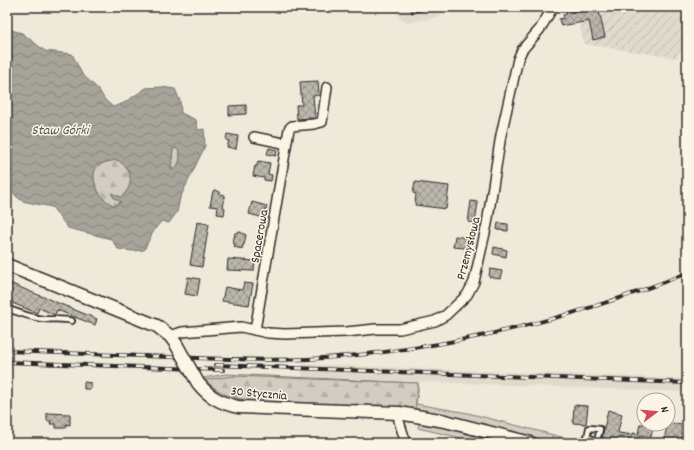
<svg xmlns="http://www.w3.org/2000/svg" width="694" height="450" viewBox="0 0 694 450" font-family="Dekko,sans-serif">
	<defs>
		<pattern id="industrial-furrows" width="10" height="10" patternUnits="userSpaceOnUse"><rect width="10" height="10" fill="#e0dacc"/><path d="M-1 1l2-2M0 10L10 0M9 11l2-2" fill="none" stroke="#c0bbaf"/></pattern>
		<pattern id="forest-firs" width="22" height="20" patternUnits="userSpaceOnUse"><rect width="22" height="20" fill="#d2cdc0"/><path d="M5 1l3.5 6h-7zM16 11l3.5 6h-7z" fill="#b4b0a5"/></pattern>
		<pattern id="water-waves" width="16" height="10" patternUnits="userSpaceOnUse"><rect width="16" height="10" fill="#a6a399"/><path d="M0 5q4-4 8 0t8 0" fill="none" stroke="#87857d"/></pattern>
		<pattern id="building-cross-hatch" width="8" height="8" patternUnits="userSpaceOnUse"><rect width="8" height="8" fill="#bcb7ac"/><path d="M0 0l8 8M0 8l8-8" fill="none" stroke="#99958c"/></pattern>
	</defs>
	<rect width="100%" height="100%" fill="#efe9da"/>
	<filter id="ink" filterUnits="userSpaceOnUse"><feTurbulence type="fractalNoise" baseFrequency=".025" numOctaves="2"/><feDisplacementMap in="SourceGraphic" scale="8" xChannelSelector="R" yChannelSelector="G"/><feConvolveMatrix kernelMatrix="1 2 1 2 8 2 1 2 1" color-interpolation-filters="sRGB"/></filter>
	<g filter="url(#ink)">
		<g fill="#e0dacc">
			<polygon points="393,7 442,7 440,8 442,16 408,23 400,18"/>
			<polygon points="302,364 687,379 687,392 302,377"/>
		</g>
		<polygon fill="url(#industrial-furrows)" points="576,7 679,7 687,19 687,39 677,58 584,44"/>
		<g fill="#d2cdc0" stroke="#7e7c76">
			<path d="M226,374L418,383V390L416,404L468,413L577,441V443H558L415,409L232,399C221,395 208,390 203,378Z"/>
			<polygon points="420,421 511,443 482,443 418,428"/>
		</g>
		<g fill="url(#forest-firs)" stroke="#7e7c76">
			<path d="M176,148C183,155 180,162 175,169H171L173,149Z"/>
			<path d="M117,160C132,168 136,185 121,197L112,194L121,202L114,206C110,203 106,201 103,198C97,191 89,174 98,166C103,162 111,161 117,160Z"/>
			<path d="M234,376L418,383L415,409L255,401C232,398 223,396 205,380Z"/>
		</g>
		<path fill="url(#water-waves)" stroke="#75736d" fill-rule="evenodd" d="M7,29L22,33L45,51L72,54L82,74L99,90L105,100L113,107L124,103L146,88L161,87L175,89L180,101L181,113L196,120L198,130L204,129L205,146L180,198L177,212L169,223L162,221C154,228 149,240 144,250L132,251L118,249L111,239L68,228L52,207L22,201L15,195L7,183ZM176,148C183,155 180,162 175,169H171L173,149ZM117,160C132,168 136,185 121,197L111,193L114,198L121,202L114,206C110,203 106,201 103,198C96,191 89,174 98,166C103,162 111,161 117,160Z"/>
		<g fill="url(#building-cross-hatch)" stroke="#2b2b2b">
			<polygon points="410,7 428,7 428,9 412,13"/>
			<polygon points="571,7 573,12 598,7 605,37 593,40 589,21 561,26 559,19 564,18 563,15 567,14 565,9"/>
			<polygon points="318,81 319,95 313,96 315,118 297,119 296,105 302,105 300,82"/>
			<polygon points="246,105 246,114 229,115 229,106"/>
			<polygon points="227,134 238,136 236,149 227,147 229,141 226,140"/>
			<polygon points="269,148 277,150 276,156 267,154"/>
			<polygon points="258,161 270,163 268,174 272,175 271,181 264,180 264,178 253,176 255,166 257,166"/>
			<polygon points="415,182 449,186 446,209 415,205 416,194 413,193"/>
			<polygon points="215,190 220,192 220,194 225,195 223,207 225,208 224,215 217,214 218,207 210,206 213,191"/>
			<polygon points="471,201 478,202 475,223 468,222"/>
			<polygon points="252,202 267,206 264,218 249,214"/>
			<polygon points="197,222 209,224 202,267 190,265"/>
			<polygon points="498,223 508,224 508,231 497,230"/>
			<polygon points="240,232 246,235 244,245 243,245 242,249 234,247 235,244 233,243 235,233"/>
			<polygon points="455,236 467,238 465,248 453,247"/>
			<polygon points="494,247 507,250 506,257 493,254"/>
			<polygon points="228,259 255,261 254,271 227,270"/>
			<polygon points="490,269 502,271 500,279 489,277"/>
			<polygon points="188,277 200,279 197,296 185,294"/>
			<polygon points="7,282 97,319 95,325 57,310 55,315 39,308 37,313 7,301"/>
			<polygon points="244,283 253,284 249,305 222,301 225,287 242,290"/>
			<polygon points="84,382 91,383 91,389 84,389"/>
			<polygon points="574,405 588,406 586,424 573,423"/>
			<polygon points="608,410 622,414 618,432 619,433 633,435 633,433 638,434 640,424 654,424 651,437 639,435 638,443 618,443 602,438"/>
			<polygon points="47,413 70,414 70,425 66,424 66,428 56,428 56,424 50,424 51,421 47,421"/>
			<polygon points="668,423 682,425 681,429 687,430 687,443 663,443"/>
		</g>
		<g fill="none" stroke-linecap="round" stroke-linejoin="round">
			<defs>
				<g id="lane">
					<path d="M7,309C19,312 31,318 44,319C53,320 63,318 72,321"/>
					<polyline points="587,438 589,428 600,429 597,441"/>
					<polyline points="582,443 583,440 589,438 604,443"/>
				</g>
				<g id="street">
					<polyline points="686,7 687,8"/>
					<polyline points="254,137 283,143 286,147 255,330"/>
					<polyline points="286,147 289,129 292,126 314,124 322,122 327,87"/>
					<polyline points="170,336 182,332 241,327 268,333 285,334 346,332 376,329 400,329 435,321 446,315 467,295 474,282 487,224 501,135 518,59 522,50 540,29 553,7"/>
					<polyline points="399,413 399,421 406,443"/>
				</g>
				<g id="secondary">
					<polyline points="7,265 157,326 170,336 176,344"/>
					<path d="M198,383C209,397 221,403 238,407L399,413L445,421L531,443"/>
				</g>
			</defs>
			<use href="#lane" stroke="#2b2b2b" stroke-width="8"/>
			<use href="#street" stroke="#2b2b2b" stroke-width="12"/>
			<use href="#secondary" stroke="#2b2b2b" stroke-width="15"/>
			<use href="#lane" stroke="#fcf5e5" stroke-width="4.5"/>
			<use href="#street" stroke="#fcf5e5" stroke-width="9"/>
			<use href="#secondary" stroke="#fcf5e5" stroke-width="12"/>
			<defs>
				<g id="rail">
					<path d="M7,351C61,353 116,355 170,357C217,359 263,361 309,359C439,351 566,322 687,273"/>
					<polyline points="7,362 223,370"/>
					<polyline points="215,365 687,383"/>
				</g>
			</defs>
			<use href="#rail" stroke="#2b2b2b" stroke-width="4"/>
			<use href="#rail" stroke="#fcf5e5" stroke-width="2.5" stroke-dasharray="8" stroke-linecap="butt"/>
			<defs>
				<polyline id="secondary-bridge" points="176,344 198,383"/>
			</defs>
			<use href="#secondary-bridge" stroke="#2b2b2b" stroke-width="15" stroke-linecap="butt"/>
			<use href="#secondary-bridge" stroke="#fcf5e5" stroke-width="12"/>
		</g>
	</g>
	<g text-anchor="middle" stroke-width="3" stroke-linejoin="round" paint-order="stroke">
		<g font-size="13" fill="#2b2b2b" stroke="#fcf5e5">
			<text transform="translate(258 236) rotate(-80)" y="5">Spacerowa</text>
			<text transform="translate(467 248) rotate(-76)" y="5">Przemysłowa</text>
			<text transform="translate(259 392) rotate(5)" y="5">30 Stycznia</text>
		</g>
		<g font-size="14" font-style="italic" fill="#565552" stroke="#fcf5e5">
			<text x="60" y="134">Staw Górki</text>
		</g>
	</g>
	<rect width="694" height="450" fill="none" stroke="#fcf5e5" stroke-width="24"/>
	<rect x="12" y="12" width="670" height="426" fill="none" stroke="#2b2b2b" stroke-width="1.5" filter="url(#ink)"/>
	<g transform="translate(656 412) rotate(74)"><circle r="19" fill="#fcf5e5" stroke="#a8a49b"/>
	<path d="M0-3L7 15L0 10L-7 15Z" fill="#d1495b"/>
	<text y="-6" font-size="11" font-weight="bold" text-anchor="middle" fill="#2b2b2b">N</text>
	</g>
</svg>
